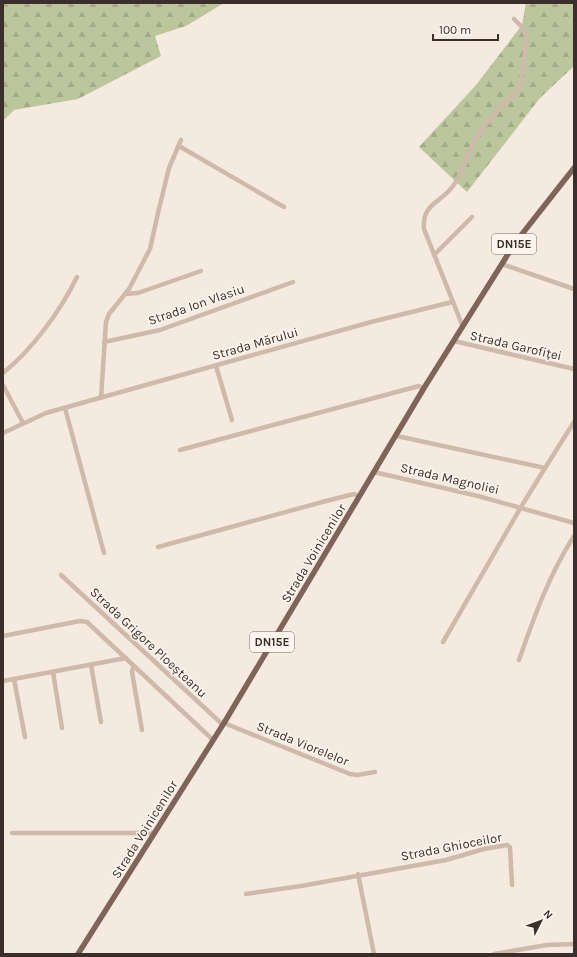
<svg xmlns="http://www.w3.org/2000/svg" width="577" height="957" viewBox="0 0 577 957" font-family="Karla,sans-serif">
	<defs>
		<pattern id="forest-firs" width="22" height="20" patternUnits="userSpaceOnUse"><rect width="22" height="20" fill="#bbc69d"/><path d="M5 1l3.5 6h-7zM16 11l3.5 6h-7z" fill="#a2aa87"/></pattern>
	</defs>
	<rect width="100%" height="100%" fill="#f5eae0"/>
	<g fill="url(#forest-firs)">
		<polygon points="3,3 224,3 186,26 155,36 161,56 78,99 14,110 3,121"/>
		<polygon points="526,3 574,3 574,66 540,98 467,192 419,147 476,85 522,25"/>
	</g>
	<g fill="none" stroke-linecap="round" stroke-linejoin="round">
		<g stroke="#cfb9aa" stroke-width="4.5">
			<polyline points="179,146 284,207"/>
			<polyline points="434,255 472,217"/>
			<polyline points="502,264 574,289"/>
			<polyline points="125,294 138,293 201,271"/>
			<path d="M463,327L424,229C422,203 440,204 453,186C463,173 467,157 474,142C484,123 500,108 516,93L521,83L527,38L522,27L514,19"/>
			<polyline points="454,341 574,369"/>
			<polyline points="104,342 160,330 293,282"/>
			<polyline points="216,366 232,420"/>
			<path d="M3,373C32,350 61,310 77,277"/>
			<polyline points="3,385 23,423"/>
			<polyline points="101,398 106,322 109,314 129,289 150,249 158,213 169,168 181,140"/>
			<polyline points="65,408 104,553"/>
			<polyline points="3,433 46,413 371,322 452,302"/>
			<polyline points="397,436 545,468 574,422"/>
			<polyline points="180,450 419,386 424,388"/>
			<polyline points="374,472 478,496 574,523"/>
			<polyline points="158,547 326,501 354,494 359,496"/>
			<polyline points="61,575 222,724"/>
			<polyline points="3,636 80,621 87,622 213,740"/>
			<polyline points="443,642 521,507 545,468"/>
			<path d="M519,660C534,617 549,575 574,536"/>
			<polyline points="91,665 101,722"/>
			<polyline points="134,666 132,671 133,678 142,730"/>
			<polyline points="53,672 62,728"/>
			<polyline points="14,679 25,737"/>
			<polyline points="3,681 126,658"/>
			<polyline points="224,723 350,774 357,775 375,772"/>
			<polyline points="12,833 154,833"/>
			<polyline points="358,874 374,954"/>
			<polyline points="246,894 301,886 446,860 484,849 507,845 510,847 512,885"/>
			<polyline points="494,954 547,945 574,944"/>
		</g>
		<polyline stroke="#7f645a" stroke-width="5.5" points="78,954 224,723 424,388 483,294 515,243 574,168"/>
	</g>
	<g text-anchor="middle" stroke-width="3" stroke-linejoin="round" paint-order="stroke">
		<g fill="#fcf4ed" stroke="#766964" stroke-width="1">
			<rect x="492" y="234" width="44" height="20" rx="3"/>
			<rect x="250" y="632" width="44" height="20" rx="3"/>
		</g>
		<g font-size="12" font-weight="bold" fill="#3c2e2a">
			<text x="514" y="248">DN15E</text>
			<text x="272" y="646">DN15E</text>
		</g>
		<g font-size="13" fill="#3c2e2a" stroke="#fcf4ed">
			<text transform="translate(196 304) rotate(-19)" y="5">Strada Ion Vlasiu</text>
			<text transform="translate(255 343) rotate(-16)" y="5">Strada Mărului</text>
			<text transform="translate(516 345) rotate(13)" y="5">Strada Garofiței</text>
			<text transform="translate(450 478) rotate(13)" y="5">Strada Magnoliei</text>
			<text transform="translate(313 553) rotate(-59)" y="5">Strada Voinicenilor</text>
			<text transform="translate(149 642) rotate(43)" y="5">Strada Grigore Ploeșteanu</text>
			<text transform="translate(303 743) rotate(22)" y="5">Strada Viorelelor</text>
			<text transform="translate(144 829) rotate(-58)" y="5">Strada Voinicenilor</text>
			<text transform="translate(451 846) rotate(-11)" y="5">Strada Ghioceilor</text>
		</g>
	</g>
	<rect width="577" height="957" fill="none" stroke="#3c2e2a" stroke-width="8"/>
	<g transform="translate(541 921) rotate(48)" stroke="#fcf4ed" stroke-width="3" paint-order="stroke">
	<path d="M0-3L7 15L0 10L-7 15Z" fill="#3c2e2a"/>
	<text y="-6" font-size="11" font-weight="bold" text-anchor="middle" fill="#3c2e2a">N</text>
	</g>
	<path d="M433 34v6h65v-6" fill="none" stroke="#3c2e2a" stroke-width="2"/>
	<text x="439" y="34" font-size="12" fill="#3c2e2a" stroke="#fcf4ed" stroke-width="3" paint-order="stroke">100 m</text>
</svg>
